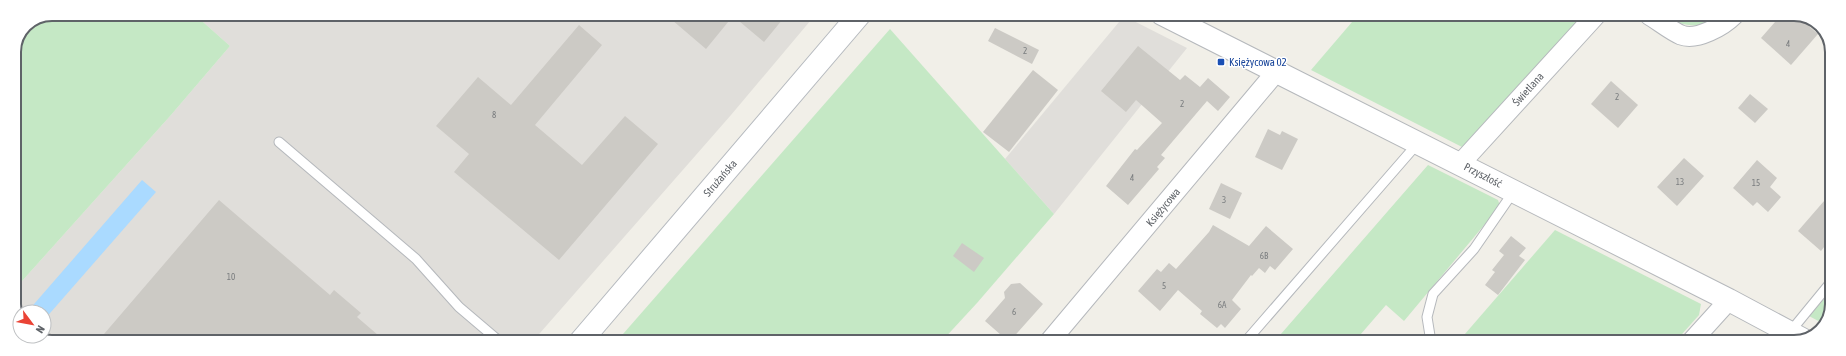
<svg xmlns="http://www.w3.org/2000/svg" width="1846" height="356" viewBox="0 0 1846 356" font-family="'Asap Condensed',sans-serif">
	<rect width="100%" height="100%" fill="#f1efe8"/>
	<g fill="#e0deda">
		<polygon points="194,14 643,14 652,22 659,14 816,14 731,115 533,341 45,341 35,336 44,336 44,312 20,312 20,320 14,308 14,290 171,115 230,46"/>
		<polygon points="1124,16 1187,48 1054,214 1005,159"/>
	</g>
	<g fill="#c5e8c5">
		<polygon points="52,14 194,14 230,46 171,115 14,290 14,52 25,25"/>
		<polygon points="1358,15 1584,15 1464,148 1311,70"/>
		<path d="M1666,15H1721C1718,17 1714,20 1711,22C1698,29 1676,25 1666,15Z"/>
		<polygon points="890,29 1054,214 977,303 941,342 616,342"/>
		<polygon points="1428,165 1498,200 1500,206 1404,321 1386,305 1354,342 1274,342"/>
		<polygon points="1555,230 1701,304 1699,315 1675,342 1458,342"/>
		<polygon points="1831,291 1831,311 1824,324 1809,316"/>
	</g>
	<polygon fill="#aadaff" points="142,180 156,192 44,320 44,312 28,311"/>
	<g fill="#cccac5">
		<polygon points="665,14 787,14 764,42 733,16 706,49"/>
		<polygon points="1781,15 1796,15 1818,34 1791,65 1761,38"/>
		<polygon points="579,25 602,45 535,125 582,165 625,116 658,144 559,260 454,172 469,154 436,126 478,77 511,105"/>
		<polygon points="995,28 1039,50 1032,64 988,41"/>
		<polygon points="1138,46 1180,80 1185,75 1200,87 1208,78 1230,97 1218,111 1207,101 1161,155 1165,158 1157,167 1159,169 1128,205 1106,186 1135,149 1137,150 1162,123 1136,100 1126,112 1101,91"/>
		<polygon points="1033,70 1058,90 1009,152 983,132"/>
		<polygon points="1611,81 1638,105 1618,128 1591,104"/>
		<polygon points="1750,94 1768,109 1755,123 1738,108"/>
		<polygon points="1268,129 1280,135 1282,131 1298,139 1282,170 1255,157"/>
		<polygon points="1684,158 1704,176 1677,206 1657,187"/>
		<polygon points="1757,160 1777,178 1770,187 1781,197 1768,212 1757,202 1753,206 1733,188"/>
		<polygon points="1221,183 1242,193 1230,219 1209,209"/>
		<polygon points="1831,193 1831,238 1821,251 1798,231"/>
		<polygon points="219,200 330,295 334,290 361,313 357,317 385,341 98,341"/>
		<polygon points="1213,225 1249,246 1266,226 1293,249 1275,270 1270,266 1265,273 1259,268 1252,276 1251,275 1232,300 1241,309 1225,328 1221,324 1217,328 1200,314 1202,311 1178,290 1160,311 1138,291 1157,269 1161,272 1169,263 1176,269 1209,232"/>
		<polygon points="1511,236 1526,248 1519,256 1525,260 1498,295 1485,285 1495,272 1492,270 1504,255 1499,251"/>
		<polygon points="962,243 984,258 974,272 953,256"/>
		<polygon points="1020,283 1043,304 1009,342 985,321 1005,298 1004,292 1011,284"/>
	</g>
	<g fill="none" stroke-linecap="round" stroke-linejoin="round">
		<defs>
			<g id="service">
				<polyline points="279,142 416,259 459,307 499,341"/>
				<polyline points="1790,332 1831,282"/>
				<polyline points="1245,342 1418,143"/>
				<polyline points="1431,342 1427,317 1433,294 1474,249 1514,191"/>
			</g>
			<g id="minor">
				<path d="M1649,15C1659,21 1670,30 1681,35C1697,41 1723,26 1734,15"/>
				<polyline points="1460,164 1596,15"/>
				<polyline points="1049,342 1276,72"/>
				<polyline points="1691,342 1729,300"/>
			</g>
			<polyline id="tertiary" points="1162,14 1729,300 1802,339"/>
			<polyline id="secondary" points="580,342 860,14"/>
		</defs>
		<use href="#service" stroke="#b5b8bc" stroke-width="11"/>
		<use href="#minor" stroke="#b5b8bc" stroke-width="21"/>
		<use href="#tertiary" stroke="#b5b8bc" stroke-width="24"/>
		<use href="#secondary" stroke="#b6babf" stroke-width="24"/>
		<use href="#service" stroke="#fff" stroke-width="9"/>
		<use href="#minor" stroke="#fff" stroke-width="19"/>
		<use href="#tertiary" stroke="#fff" stroke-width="22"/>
		<use href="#secondary" stroke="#fff" stroke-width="22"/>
	</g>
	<rect fill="#1a4fb4" stroke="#fff" stroke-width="1.5" x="1217" y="58" width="8" height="8" rx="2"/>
	<g text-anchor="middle" stroke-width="3" stroke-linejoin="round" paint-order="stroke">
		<g font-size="9" fill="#7a7d7f">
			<text x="1788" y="47">4</text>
			<text x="1025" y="54">2</text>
			<text x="1617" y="100">2</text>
			<text x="1182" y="107">2</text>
			<text x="494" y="118">8</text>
			<text x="1132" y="181">4</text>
			<text x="1680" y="185">13</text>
			<text x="1756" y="186">15</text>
			<text x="1224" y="203">3</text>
			<text x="1264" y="259">6B</text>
			<text x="231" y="280">10</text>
			<text x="1164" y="289">5</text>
			<text x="1222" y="308">6A</text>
			<text x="1014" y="315">6</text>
		</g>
		<g font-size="11" fill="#164399" stroke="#fff" text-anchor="start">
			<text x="1229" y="66">Księżycowa 02</text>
		</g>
		<g font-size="11" fill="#5f6368" stroke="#fff">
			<text transform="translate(1528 89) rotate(-48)" y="4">Świetlana</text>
			<text transform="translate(1483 175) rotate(27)" y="4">Przyszłość</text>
			<text transform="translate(720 178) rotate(-49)" y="4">Strużańska</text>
			<text transform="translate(1163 207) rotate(-50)" y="4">Księżycowa</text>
		</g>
	</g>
	<path d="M0 0H1846V356H0ZM52 21H1794A31 31 0 0 1 1825 52V304A31 31 0 0 1 1794 335H52A31 31 0 0 1 21 304V52A31 31 0 0 1 52 21Z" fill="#fff" fill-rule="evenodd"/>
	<path fill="none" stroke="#5f6368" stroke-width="2" d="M52 21H1794A31 31 0 0 1 1825 52V304A31 31 0 0 1 1794 335H52A31 31 0 0 1 21 304V52A31 31 0 0 1 52 21Z"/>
	<g transform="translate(32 324) rotate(122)"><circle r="19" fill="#ffffff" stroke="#bfc1c3"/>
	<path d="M0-3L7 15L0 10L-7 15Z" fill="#ea4335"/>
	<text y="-6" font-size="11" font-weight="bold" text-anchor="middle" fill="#5f6368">N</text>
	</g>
</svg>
